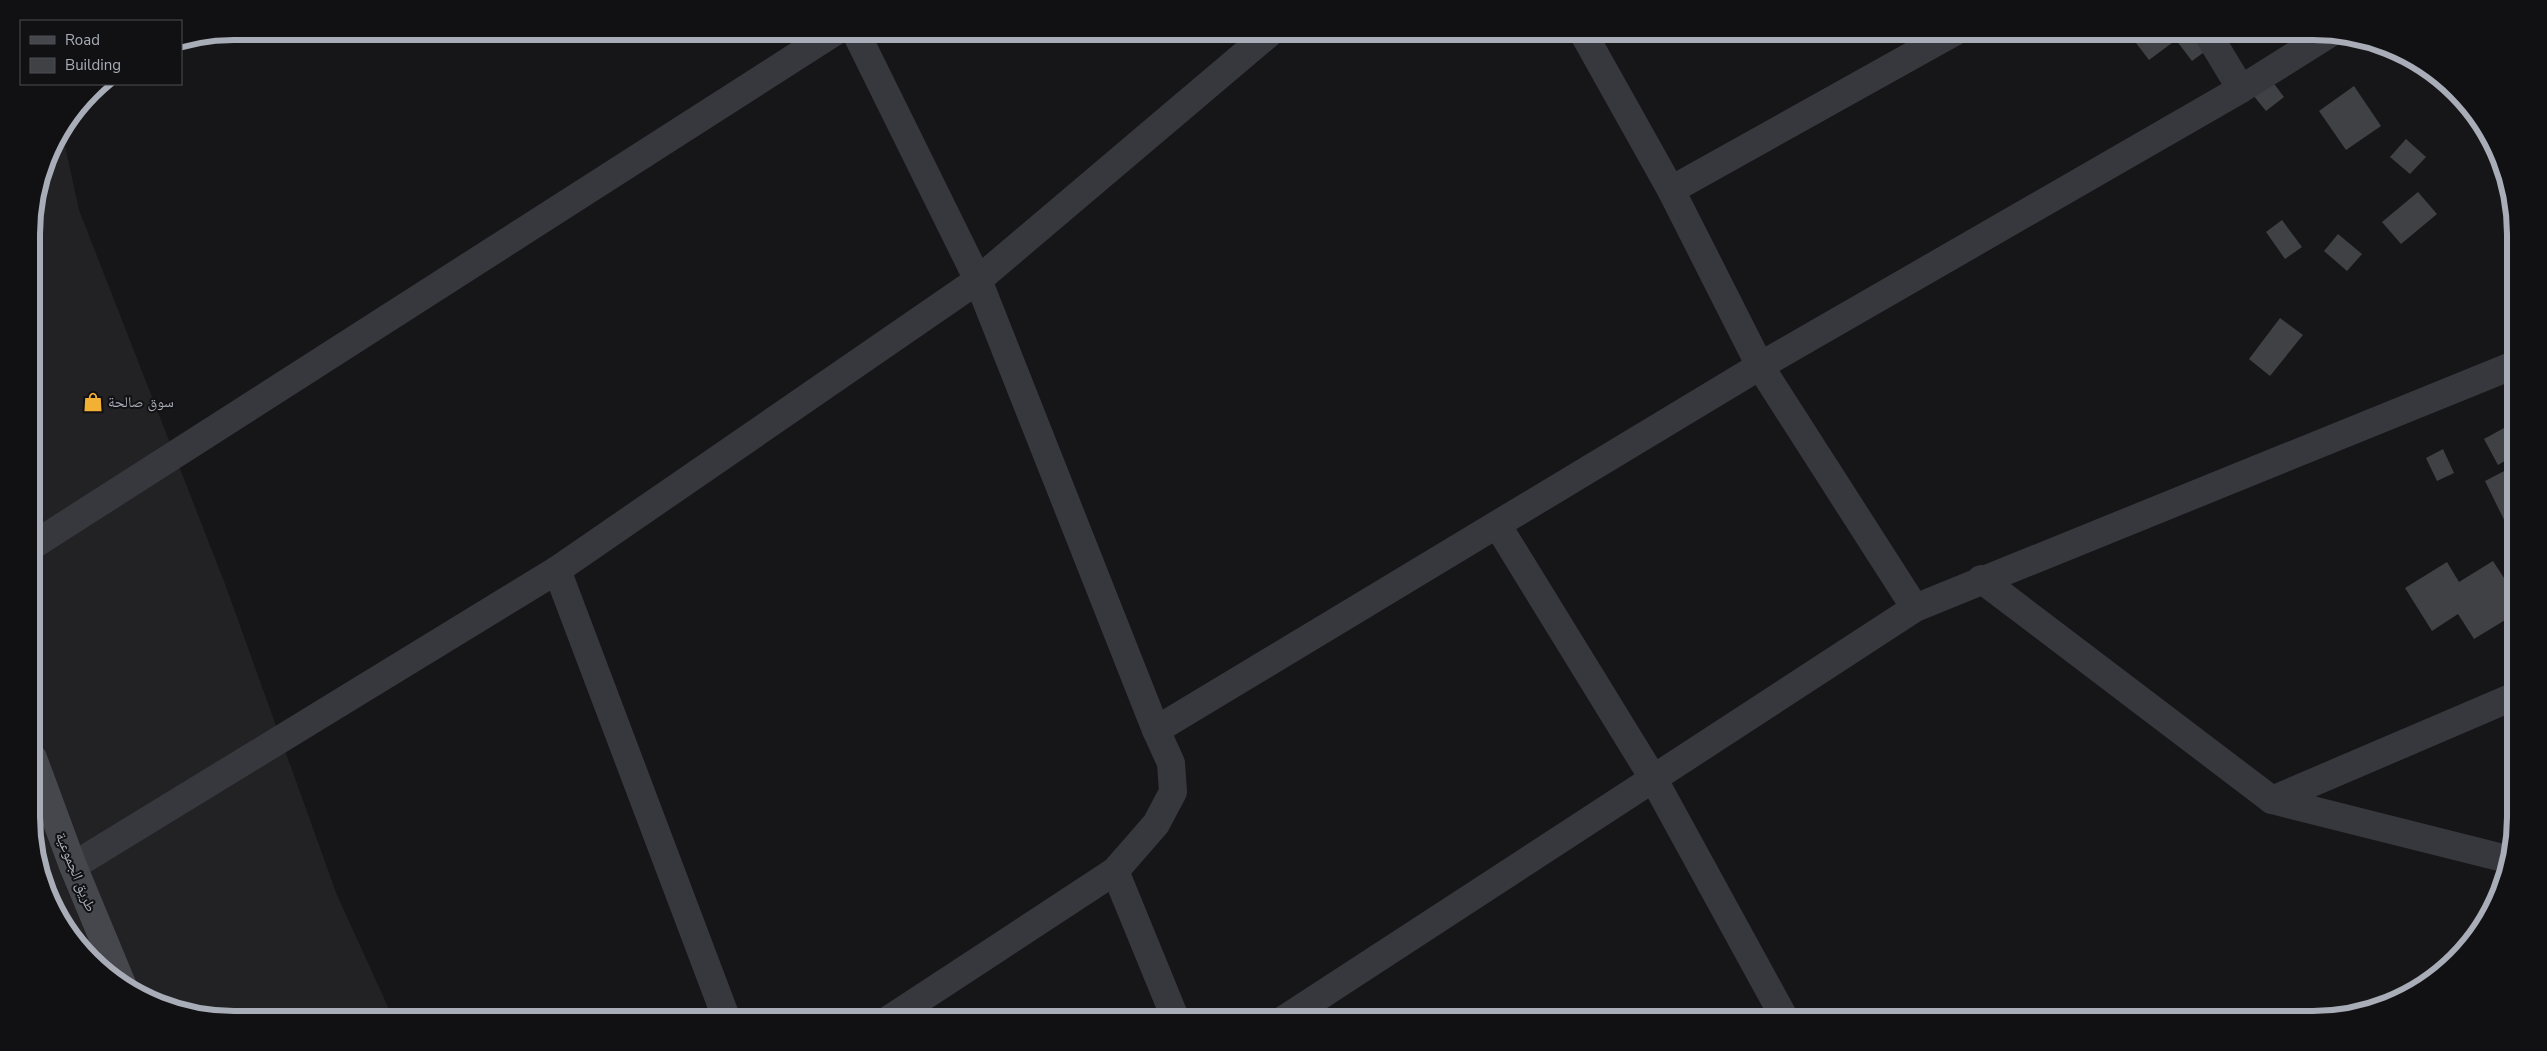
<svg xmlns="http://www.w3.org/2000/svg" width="2547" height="1051" viewBox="0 0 2547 1051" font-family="'Nunito Sans','Noto Naskh Arabic',sans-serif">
	<rect width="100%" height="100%" fill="#161618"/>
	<polygon fill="#222225" points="62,132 79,210 225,584 337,895 394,1020 234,1020 157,1004 111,978 73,941 47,895 33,844 32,221 52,144"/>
	<g fill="#404145">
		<polygon points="2144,31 2193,31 2207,50 2192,61 2176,40 2149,60 2133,39"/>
		<polygon points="2272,81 2284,97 2266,111 2253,95"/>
		<polygon points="2354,86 2381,126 2346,150 2319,111"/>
		<polygon points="2406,139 2426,157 2410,174 2390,157"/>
		<polygon points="2502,163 2507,182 2496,167"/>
		<polygon points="2418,192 2437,214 2401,244 2382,222"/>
		<polygon points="2282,220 2302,247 2285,259 2266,232"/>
		<polygon points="2338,234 2362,254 2347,271 2324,251"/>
		<polygon points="2280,318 2303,335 2270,376 2249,359"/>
		<polygon points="2515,422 2515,455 2498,465 2484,439"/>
		<polygon points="2443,449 2454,473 2437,481 2426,458"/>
		<polygon points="2510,468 2515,478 2515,530 2510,532 2485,481"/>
		<polygon points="2493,561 2515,595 2515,614 2474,639 2458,614 2432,631 2405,588 2447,562 2459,582"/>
	</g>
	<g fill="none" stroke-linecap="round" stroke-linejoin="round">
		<g stroke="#37383d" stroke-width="28">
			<polyline points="855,31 978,280 1156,730 1171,763 1173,792 1156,824 1115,871 888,1020"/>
			<polyline points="1582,31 1671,190 1760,366 1915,608"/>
			<polyline points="2206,31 2241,89"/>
			<polyline points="1671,190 1956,31"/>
			<polyline points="1498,526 1653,778 1785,1019"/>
			<polyline points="32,546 836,31"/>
			<polyline points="557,570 727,1020"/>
			<polyline points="1981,579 2272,800 2507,859"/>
			<polyline points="1156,730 1760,366 2241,89 2329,34"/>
			<polyline points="2272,800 2515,696"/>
			<polyline points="73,866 557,570 978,280 1272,31"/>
			<polyline points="1115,871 1176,1020"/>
			<polyline points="1283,1020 1915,608 2514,365"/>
		</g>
		<polyline stroke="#45474d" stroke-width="28" points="33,758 73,866 122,984"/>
	</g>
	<defs>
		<symbol id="shop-bare" viewBox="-9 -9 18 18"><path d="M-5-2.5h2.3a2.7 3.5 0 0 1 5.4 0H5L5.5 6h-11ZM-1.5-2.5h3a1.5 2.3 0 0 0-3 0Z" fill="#f2b134" stroke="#111113" stroke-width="2.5" paint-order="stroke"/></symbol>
	</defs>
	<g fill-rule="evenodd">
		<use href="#shop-bare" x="79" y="388" width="28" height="28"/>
	</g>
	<g text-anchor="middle" stroke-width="4" stroke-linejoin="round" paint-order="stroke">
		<g font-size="15" fill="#a8adb8" stroke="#111113" text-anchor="start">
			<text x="108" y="407">سوق صالحة</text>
		</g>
		<g font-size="15" fill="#a8adb8" stroke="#111113">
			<text transform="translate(76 872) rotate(68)" y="5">طريق الجموعية</text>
		</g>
	</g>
	<path d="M0 0H2547V1051H0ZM234 40H2313A194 194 0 0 1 2507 234V817A194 194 0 0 1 2313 1011H234A194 194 0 0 1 40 817V234A194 194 0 0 1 234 40Z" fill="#111113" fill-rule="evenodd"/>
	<path fill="none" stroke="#a8adb8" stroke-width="6" d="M234 40H2313A194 194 0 0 1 2507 234V817A194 194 0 0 1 2313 1011H234A194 194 0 0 1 40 817V234A194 194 0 0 1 234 40Z"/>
	<rect x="20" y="20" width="162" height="65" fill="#111113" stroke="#4d4f55"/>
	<rect x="30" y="36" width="25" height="8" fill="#45474d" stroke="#4d4f55"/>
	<text x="65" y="45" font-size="15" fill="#a8adb8">Road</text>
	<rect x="30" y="58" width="25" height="15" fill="#404145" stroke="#4d4f55"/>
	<text x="65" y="70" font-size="15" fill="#a8adb8">Building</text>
</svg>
